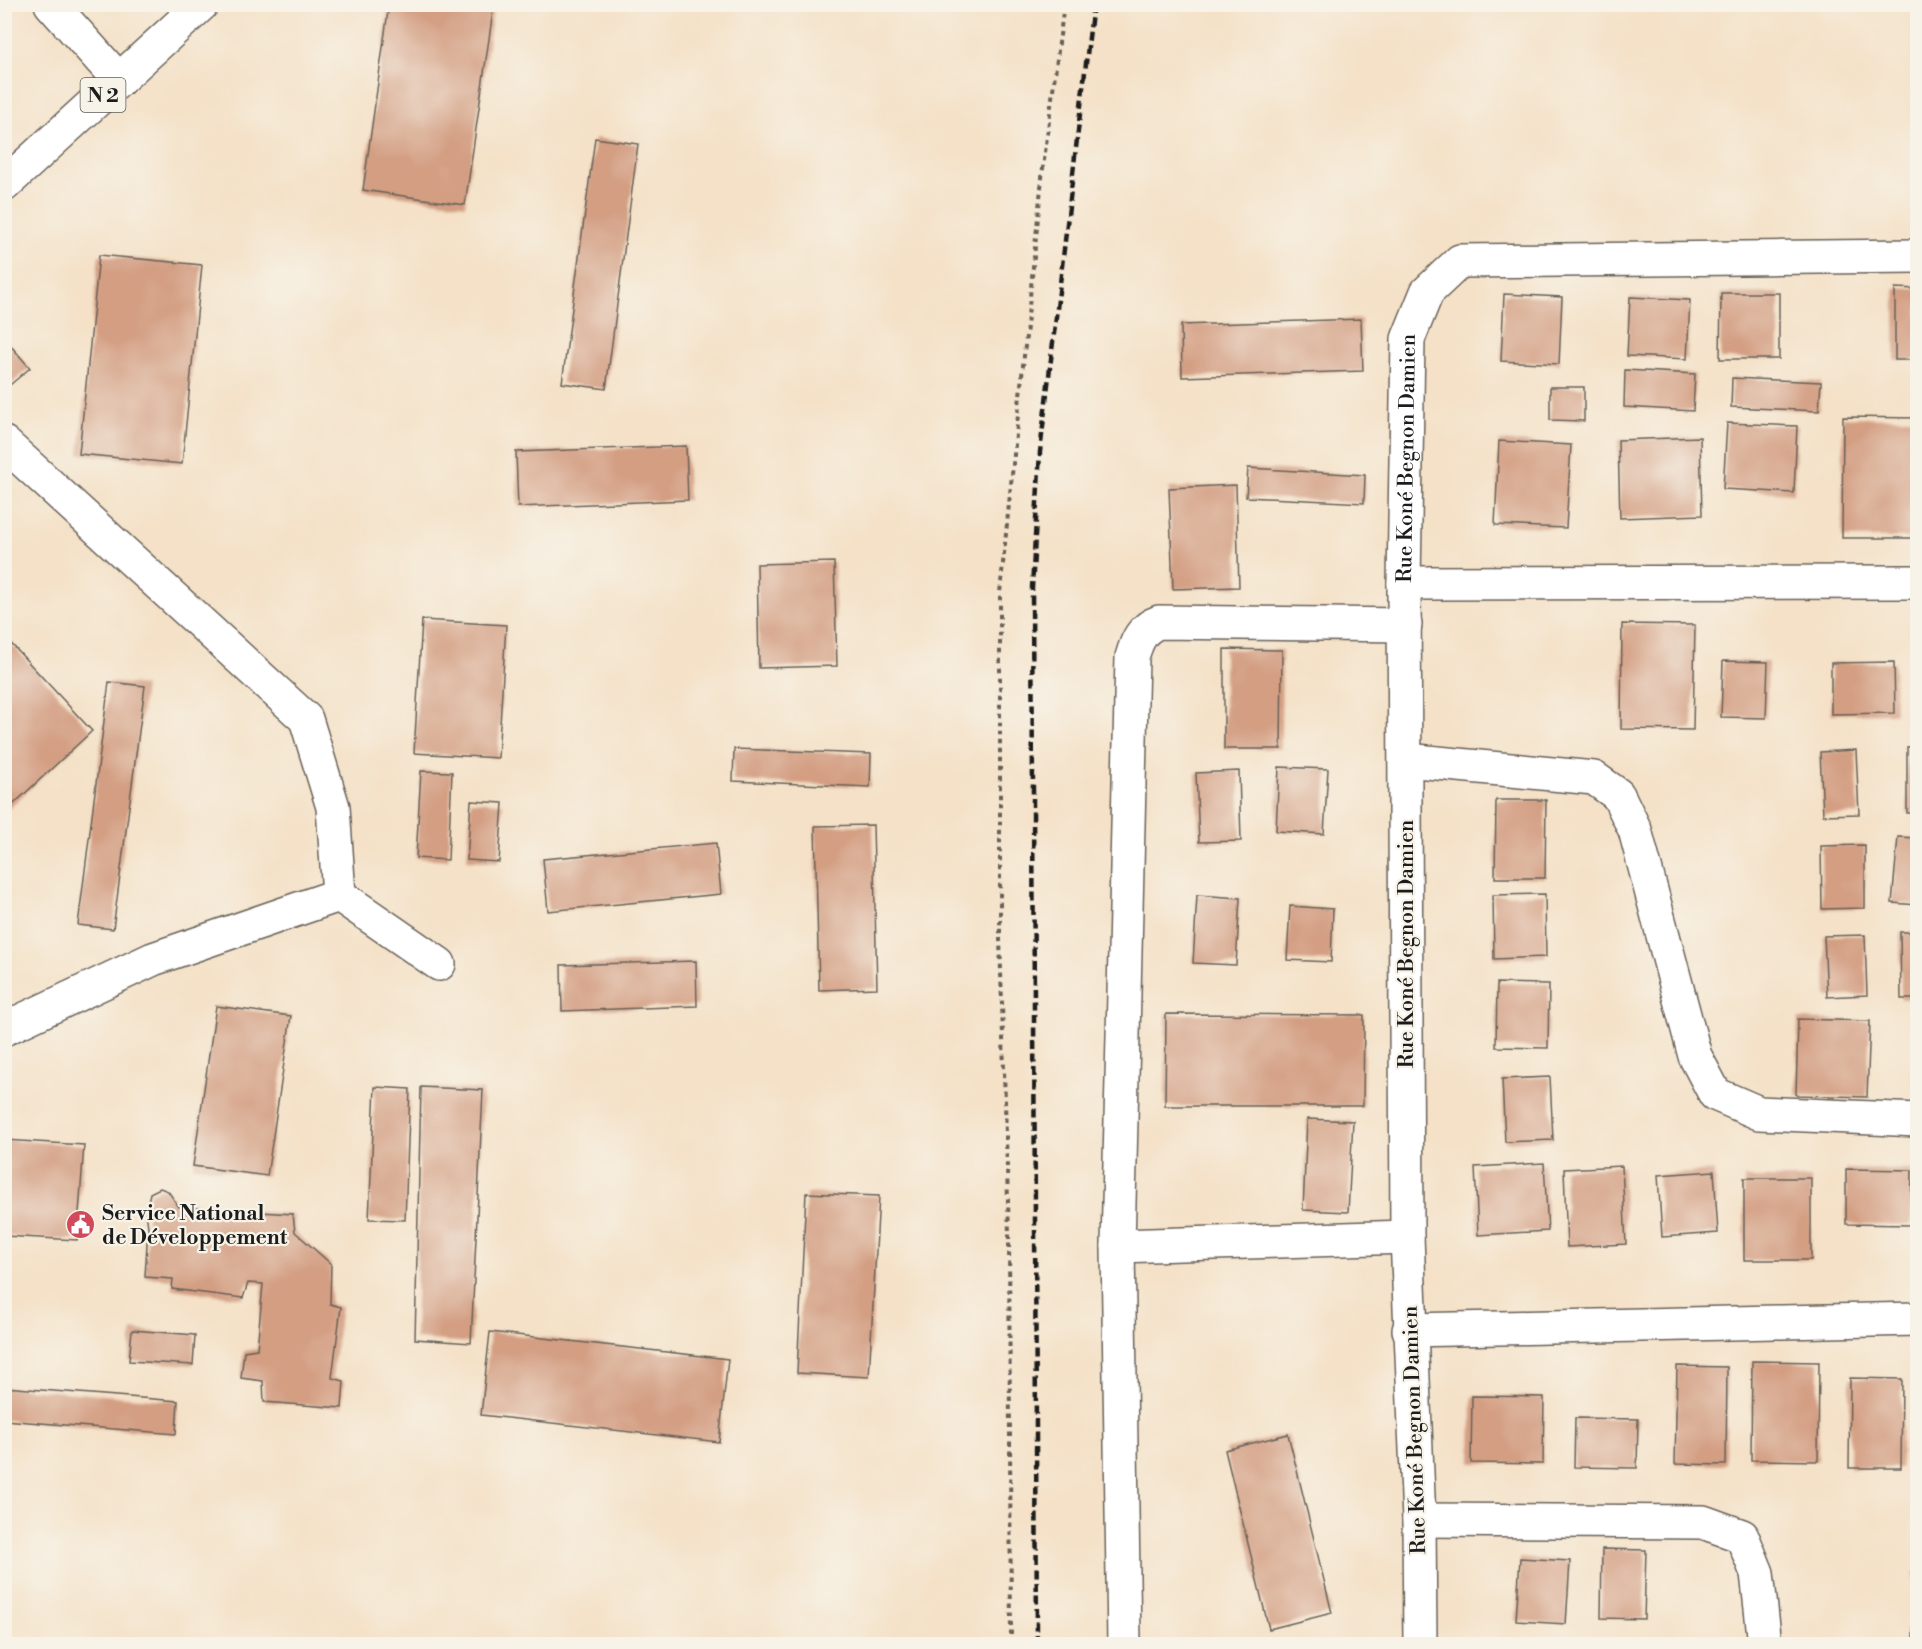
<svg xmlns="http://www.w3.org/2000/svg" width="1922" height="1649" viewBox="0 0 1922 1649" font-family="'Libre Bodoni',serif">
	<rect width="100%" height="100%" fill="#f7f3e8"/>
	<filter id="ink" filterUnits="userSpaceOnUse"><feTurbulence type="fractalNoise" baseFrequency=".0167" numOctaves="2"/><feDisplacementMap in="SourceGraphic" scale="12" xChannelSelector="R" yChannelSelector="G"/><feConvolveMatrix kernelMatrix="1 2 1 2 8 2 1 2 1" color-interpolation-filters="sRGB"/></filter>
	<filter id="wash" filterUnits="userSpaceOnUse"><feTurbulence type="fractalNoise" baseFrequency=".008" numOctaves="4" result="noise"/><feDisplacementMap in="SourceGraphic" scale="24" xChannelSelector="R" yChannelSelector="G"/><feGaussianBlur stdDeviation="1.35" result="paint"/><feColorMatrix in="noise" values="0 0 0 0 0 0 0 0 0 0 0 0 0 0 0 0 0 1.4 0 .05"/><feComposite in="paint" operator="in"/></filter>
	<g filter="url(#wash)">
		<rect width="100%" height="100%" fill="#f4e1c7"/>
		<g id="blocks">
			<g fill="#d39e82">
				<polygon points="389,4 494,4 465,205 363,190"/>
				<polygon points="595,138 638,144 606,389 562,383"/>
				<polygon points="99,255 202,265 182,464 79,454"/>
				<polygon points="1895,288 1918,289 1918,360 1895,360"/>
				<polygon points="1721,293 1779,293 1779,359 1720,359"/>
				<polygon points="1504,294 1562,297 1559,364 1501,361"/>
				<polygon points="1630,297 1690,300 1687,359 1627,356"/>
				<polygon points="1361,319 1363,371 1182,377 1181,325"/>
				<polygon points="4,338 30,368 4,390"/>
				<polygon points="1625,370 1695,374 1693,411 1624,407"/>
				<polygon points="1732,378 1821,382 1819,411 1731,407"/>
				<polygon points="1550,387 1584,387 1584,421 1550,420"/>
				<polygon points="1843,417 1918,418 1918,538 1842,538"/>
				<polygon points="1727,423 1797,426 1794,493 1723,489"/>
				<polygon points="1700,437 1702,515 1620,518 1618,440"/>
				<polygon points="1499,441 1571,445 1566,528 1495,525"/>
				<polygon points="686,446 688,500 518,507 516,452"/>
				<polygon points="1248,468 1365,475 1364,503 1246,497"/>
				<polygon points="1236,485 1239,587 1173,589 1169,488"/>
				<polygon points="834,562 837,666 759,668 757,564"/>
				<polygon points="422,620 506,625 498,758 414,753"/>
				<polygon points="1622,624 1695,625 1693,730 1621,729"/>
				<polygon points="4,636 92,731 4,813"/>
				<polygon points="1224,649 1282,650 1281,749 1224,749"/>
				<polygon points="1723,661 1768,662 1766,718 1721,717"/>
				<polygon points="1894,662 1895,713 1831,714 1831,663"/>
				<polygon points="109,682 145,686 113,929 78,925"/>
				<polygon points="1918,746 1918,813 1907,813 1907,747"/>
				<polygon points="734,749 871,754 870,787 733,781"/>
				<polygon points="1856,750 1859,814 1823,815 1820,752"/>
				<polygon points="1279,767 1328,769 1324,834 1276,831"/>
				<polygon points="421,771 452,772 448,860 416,858"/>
				<polygon points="1239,771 1241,841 1199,842 1196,773"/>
				<polygon points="1496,800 1546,800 1545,878 1495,878"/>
				<polygon points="471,801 503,803 499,862 467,860"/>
				<polygon points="873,825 877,988 819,990 815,826"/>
				<polygon points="1898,837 1918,838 1918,905 1892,903"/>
				<polygon points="716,843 721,894 548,911 543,859"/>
				<polygon points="1865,845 1865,908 1822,909 1821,846"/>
				<polygon points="1545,894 1546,957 1494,959 1493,895"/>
				<polygon points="1197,895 1240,898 1236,965 1193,963"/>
				<polygon points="1290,906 1333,909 1331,962 1287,960"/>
				<polygon points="1900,932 1918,932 1918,999 1901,999"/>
				<polygon points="1865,935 1867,995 1827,997 1824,936"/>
				<polygon points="696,961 697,1006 562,1011 561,965"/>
				<polygon points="1497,983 1549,984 1548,1048 1496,1047"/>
				<polygon points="216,1006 291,1016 267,1176 193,1166"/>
				<polygon points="1166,1014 1364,1015 1363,1106 1165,1106"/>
				<polygon points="1798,1019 1870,1021 1867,1097 1796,1095"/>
				<polygon points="1550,1077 1553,1140 1505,1142 1502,1079"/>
				<polygon points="375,1087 410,1089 405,1220 369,1219"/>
				<polygon points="421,1087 483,1090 471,1343 415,1339"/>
				<polygon points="1307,1119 1353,1121 1348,1212 1303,1210"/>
				<polygon points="4,1140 84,1145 77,1240 4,1236"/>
				<polygon points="1544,1163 1548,1231 1478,1235 1475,1167"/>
				<polygon points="1622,1166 1626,1244 1567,1247 1564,1169"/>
				<polygon points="1846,1169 1912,1170 1911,1225 1846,1224"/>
				<polygon points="1714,1171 1718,1233 1662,1237 1658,1175"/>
				<rect x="1744" y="1178" width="67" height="82"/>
				<polygon points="160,1188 168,1191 179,1207 293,1214 295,1232 331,1264 330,1304 341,1307 332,1378 344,1381 342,1408 264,1402 263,1381 241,1378 244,1351 257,1349 263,1284 248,1283 243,1298 172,1289 173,1279 145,1277 148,1227 146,1211 150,1193"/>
				<polygon points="806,1193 879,1196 869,1377 797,1373"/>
				<polygon points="132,1330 195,1335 193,1365 129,1361"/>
				<polygon points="490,1332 728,1359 719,1442 481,1415"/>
				<polygon points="1752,1361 1819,1362 1818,1461 1751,1460"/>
				<polygon points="1677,1366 1727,1367 1726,1465 1675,1464"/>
				<polygon points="1850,1378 1902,1379 1901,1468 1849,1468"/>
				<polygon points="4,1387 178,1401 176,1434 4,1420"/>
				<polygon points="1472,1396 1544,1397 1543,1464 1471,1463"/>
				<polygon points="1575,1418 1638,1419 1637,1468 1574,1467"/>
				<polygon points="1288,1434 1332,1613 1269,1629 1225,1450"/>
				<polygon points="1602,1549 1646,1550 1644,1619 1601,1618"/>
				<polygon points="1520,1558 1570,1561 1566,1624 1516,1621"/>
				<polygon points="1914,1573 1918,1573 1918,1644 1913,1644"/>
			</g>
		</g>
	</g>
	<g filter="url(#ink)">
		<use href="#blocks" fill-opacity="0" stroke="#686158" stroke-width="1.5"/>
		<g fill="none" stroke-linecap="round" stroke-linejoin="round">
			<defs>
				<g id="minor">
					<polyline points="51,4 119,80"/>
					<polyline points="4,443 306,719 333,807 339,895"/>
					<polyline points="1404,583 1918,582"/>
					<polyline points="1406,760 1594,778 1618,795 1635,830 1695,1056 1715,1094 1759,1113 1918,1120"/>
					<polyline points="4,1029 153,959 339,895 439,964"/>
					<polyline points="1118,1246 1407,1237"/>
					<polyline points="1409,1330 1918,1319"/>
					<polyline points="1419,1520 1703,1522 1742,1536 1757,1573 1765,1644"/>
					<path d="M1124,1644L1118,1246L1132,657C1137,640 1142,628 1159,622L1405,625"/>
					<path id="s1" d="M1420,1644L1419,1520L1407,1237L1404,583L1408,339L1427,292L1460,261L1918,256"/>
				</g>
				<polyline id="major" points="4,185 202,4"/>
			</defs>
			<use href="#minor" stroke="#686158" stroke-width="36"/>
			<use href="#major" stroke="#686158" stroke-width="36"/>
			<polyline stroke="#686158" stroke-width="4" stroke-dasharray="4.5 4.5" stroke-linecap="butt" points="1011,1644 1009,1234 1000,939 1000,593 1043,168 1064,4"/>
			<use href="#minor" stroke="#fff" stroke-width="33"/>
			<use href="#major" stroke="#fff" stroke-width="33"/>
			<polyline stroke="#1c1c1c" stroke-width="4.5" stroke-dasharray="9 4.5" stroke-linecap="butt" points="1037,1644 1032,588 1040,452 1093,4"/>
		</g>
	</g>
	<defs>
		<symbol id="civic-disc" viewBox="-11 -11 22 22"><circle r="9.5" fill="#d1495b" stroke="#f7f3e8"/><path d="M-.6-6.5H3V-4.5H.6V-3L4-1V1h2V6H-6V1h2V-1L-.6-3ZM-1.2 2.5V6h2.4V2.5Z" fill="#fff"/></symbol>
	</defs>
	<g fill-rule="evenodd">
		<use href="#civic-disc" x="64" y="1208" width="33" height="33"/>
	</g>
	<g text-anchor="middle" stroke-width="4.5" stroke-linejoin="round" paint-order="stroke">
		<rect fill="#f7f3e8" stroke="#5e5c59" stroke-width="1.5" x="80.5" y="78" width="45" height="34" rx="4.5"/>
		<g font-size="20" font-weight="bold" fill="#1c1c1c">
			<text x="103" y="102">N 2</text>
		</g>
		<g font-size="21" fill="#1c1c1c" stroke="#f7f3e8">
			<text dy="7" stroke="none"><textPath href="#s1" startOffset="1186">Rue Koné Begnon Damien</textPath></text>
			<text transform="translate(1406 944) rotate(-90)" y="7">Rue Koné Begnon Damien</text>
			<text transform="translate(1414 1430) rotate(-92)" y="7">Rue Koné Begnon Damien</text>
		</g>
		<g font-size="21" font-weight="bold" fill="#1c1c1c" stroke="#f7f3e8" text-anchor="start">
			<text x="102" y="1220">Service National<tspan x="102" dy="24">de Développement</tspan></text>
		</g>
	</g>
	<rect width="1922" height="1649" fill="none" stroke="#f7f3e8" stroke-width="24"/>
</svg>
